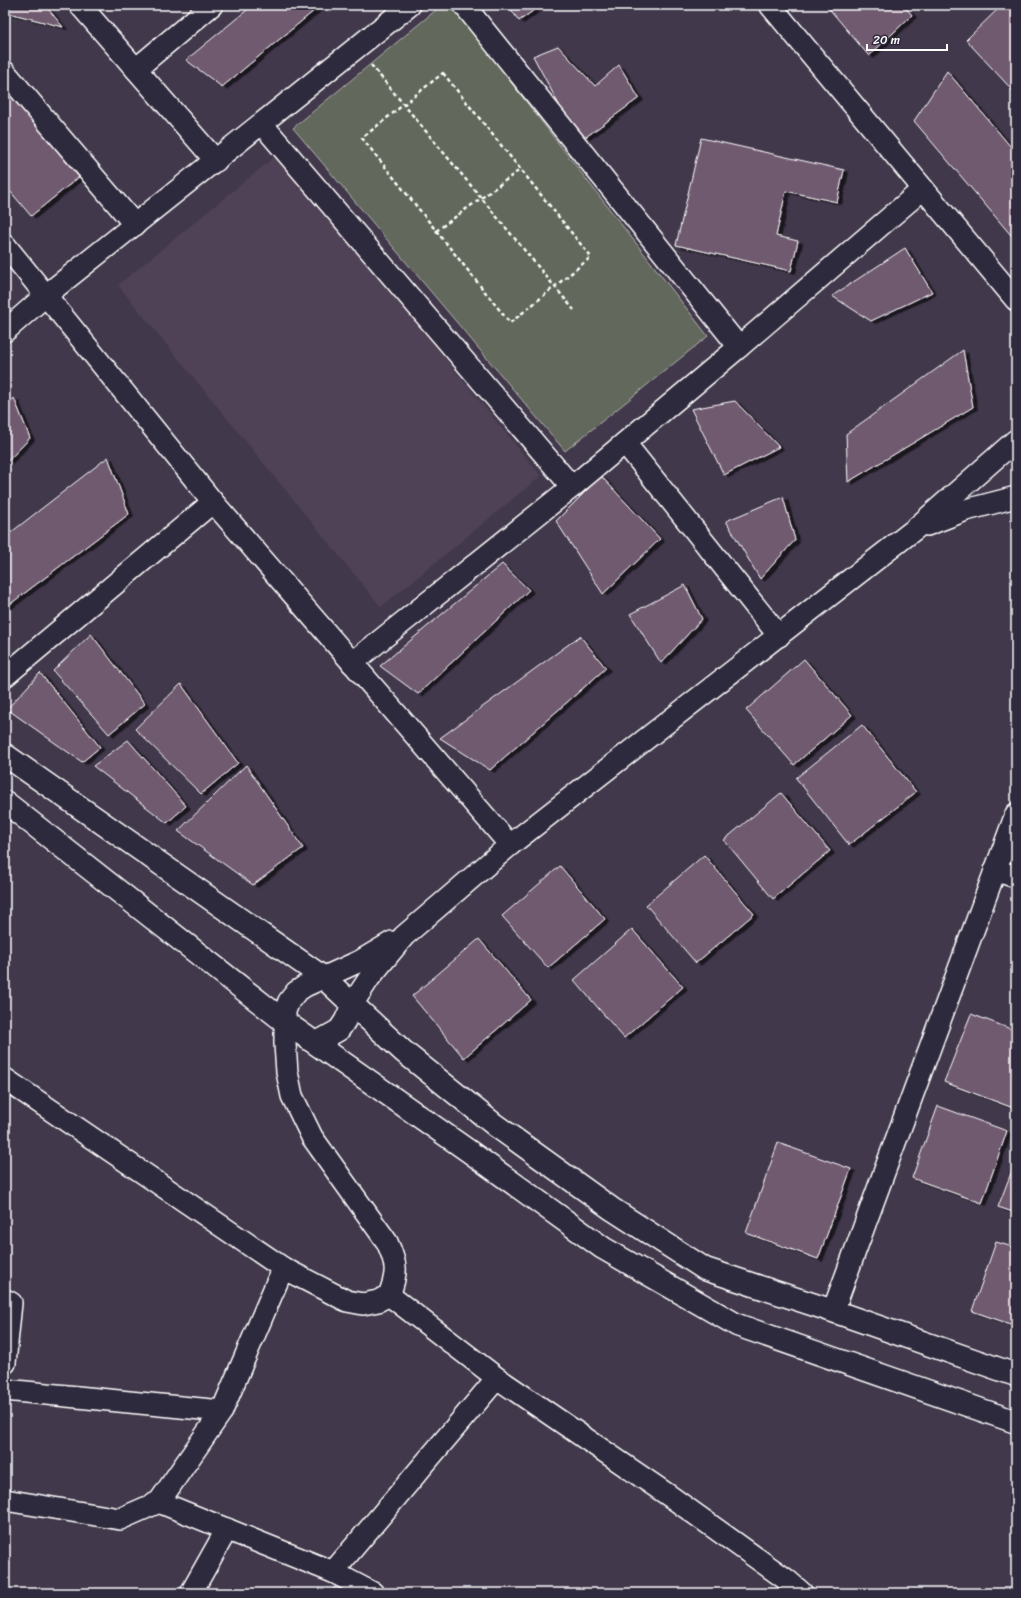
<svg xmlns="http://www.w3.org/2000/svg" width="1021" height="1598" viewBox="0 0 1021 1598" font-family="Sriracha,sans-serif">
	<defs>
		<filter id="shadow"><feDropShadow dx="4.5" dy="2.5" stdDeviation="0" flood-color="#0009"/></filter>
	</defs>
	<rect width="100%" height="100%" fill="#42384c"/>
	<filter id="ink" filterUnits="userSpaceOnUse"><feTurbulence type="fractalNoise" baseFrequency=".025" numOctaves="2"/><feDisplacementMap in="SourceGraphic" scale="8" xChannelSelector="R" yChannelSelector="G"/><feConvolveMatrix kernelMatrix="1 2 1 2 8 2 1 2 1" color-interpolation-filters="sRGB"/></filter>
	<g filter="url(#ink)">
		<polygon fill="#504256" points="278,154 541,476 381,607 118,285"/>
		<polygon fill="#62685b" stroke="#b0b4ad" points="442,5 451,5 708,336 565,451 293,128"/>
		<g fill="#705a6f" stroke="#fff" filter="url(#shadow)">
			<polygon points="5,5 45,5 63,27 5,12"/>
			<polygon points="253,5 321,5 222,87 186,60"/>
			<polygon points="508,5 541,5 519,21"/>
			<polygon points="826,5 903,5 912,15 869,56"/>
			<polygon points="1002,5 1016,5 1016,94 966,40"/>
			<polygon points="558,46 595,86 619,65 639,98 579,142 533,56"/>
			<polygon points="947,71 1016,153 1016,241 914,121"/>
			<polygon points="5,88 79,177 31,216 5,185"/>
			<polygon points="701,138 844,170 837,202 786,191 776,236 798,241 791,271 676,245"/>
			<polygon points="905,248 932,292 871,321 832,296"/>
			<polygon points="963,350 973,407 848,482 846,434"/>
			<polygon points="14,398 30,438 5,464 5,406"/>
			<polygon points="735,401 779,447 724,475 691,409"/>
			<polygon points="108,457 129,514 5,608 5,537"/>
			<polygon points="601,476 660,539 603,594 556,521"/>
			<polygon points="783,497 795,540 760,579 726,521"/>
			<polygon points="502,564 529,590 418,694 380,666"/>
			<polygon points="685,585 702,619 661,663 630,614"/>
			<polygon points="91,634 145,704 109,734 53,671"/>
			<polygon points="580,636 606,668 490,770 440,738"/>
			<polygon points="804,659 852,715 794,765 746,710"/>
			<polygon points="40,673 100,747 82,762 7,709"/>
			<polygon points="181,684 238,763 201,794 135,729"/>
			<polygon points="862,725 916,792 849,845 796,778"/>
			<polygon points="128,740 186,806 167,823 93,766"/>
			<polygon points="246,765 303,848 253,885 178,831"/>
			<polygon points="781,793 830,851 773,899 724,840"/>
			<polygon points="704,855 754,914 696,963 646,905"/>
			<polygon points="560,866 605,919 548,968 502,916"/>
			<polygon points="632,929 683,987 624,1038 574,980"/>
			<polygon points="479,939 531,1000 464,1058 412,996"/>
			<polygon points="971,1014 1016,1031 1016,1109 944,1082"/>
			<polygon points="938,1106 1007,1131 982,1203 912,1178"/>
			<polygon points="778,1143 851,1169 818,1259 746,1233"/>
			<polygon points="1016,1160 1016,1213 998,1207"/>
			<polygon points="996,1242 1016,1248 1016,1326 972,1311"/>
			<polygon points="338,1583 353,1593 331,1593"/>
		</g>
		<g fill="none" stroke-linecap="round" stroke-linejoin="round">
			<defs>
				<g id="street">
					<polyline points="80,5 216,161"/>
					<polyline points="770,5 1016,300"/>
					<polyline points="136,69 212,5"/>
					<polyline points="5,72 135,225"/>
					<polyline points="262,124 572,487 739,347 464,5"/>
					<polyline points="5,245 213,502 510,845"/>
					<polyline points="5,331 45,296 410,5"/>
					<polyline points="739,347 923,189"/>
					<polyline points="625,443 779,636"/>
					<polyline points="927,525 966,510 1016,497"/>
					<polyline points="352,663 572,487"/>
					<polyline points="5,676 213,502"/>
					<polyline points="995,870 1016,877"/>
					<polyline points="311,1041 321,1040 339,1030 345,1021 353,1003 370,977 404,936 510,845 915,529 1016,440"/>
					<path d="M5,1079L283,1268L347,1301L363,1304L378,1301L389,1295C398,1273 397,1264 387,1242L312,1137L292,1096L287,1072L285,1044V1011L289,1001L296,992L305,986L360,961L392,942"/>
					<polyline points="283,1268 222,1411 159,1502 333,1572 373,1593"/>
					<polyline points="389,1295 497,1378 674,1499 787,1580 802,1593"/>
					<polyline points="5,1300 11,1303 5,1363"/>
					<polyline points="833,1311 1016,814"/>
					<polyline points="5,1390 222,1411"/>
					<polyline points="5,1500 120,1519 159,1502"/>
					<polyline points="333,1572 497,1378"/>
					<polyline points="191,1593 227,1529"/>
				</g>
				<g id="secondary">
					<polyline points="5,755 324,978 404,1052 495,1125 612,1209 705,1269 833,1311 1016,1375"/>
					<polyline points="5,802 285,1022 470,1152 603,1248 737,1325 1016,1422"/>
				</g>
			</defs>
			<use href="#street" stroke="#fff" stroke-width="24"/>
			<use href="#secondary" stroke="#fff" stroke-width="25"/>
			<g stroke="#fff" stroke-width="2.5" stroke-dasharray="4 3" stroke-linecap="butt">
				<polyline points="371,65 574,310"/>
				<polygon points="443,73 591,257 510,323 362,138"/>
				<polyline points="436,231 521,169"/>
			</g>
			<use href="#street" stroke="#2f2a3d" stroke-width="21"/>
			<use href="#secondary" stroke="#2f2a3d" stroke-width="22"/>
		</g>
	</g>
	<rect width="1021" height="1598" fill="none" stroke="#2f2a3d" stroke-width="20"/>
	<rect x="10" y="10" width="1001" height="1578" fill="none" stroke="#fff" stroke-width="1.5" filter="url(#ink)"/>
	<path d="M867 44v6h80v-6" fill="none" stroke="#ffffff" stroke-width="2"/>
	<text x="873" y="44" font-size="12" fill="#ffffff" stroke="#2f2a3d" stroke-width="3" paint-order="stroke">20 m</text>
</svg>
